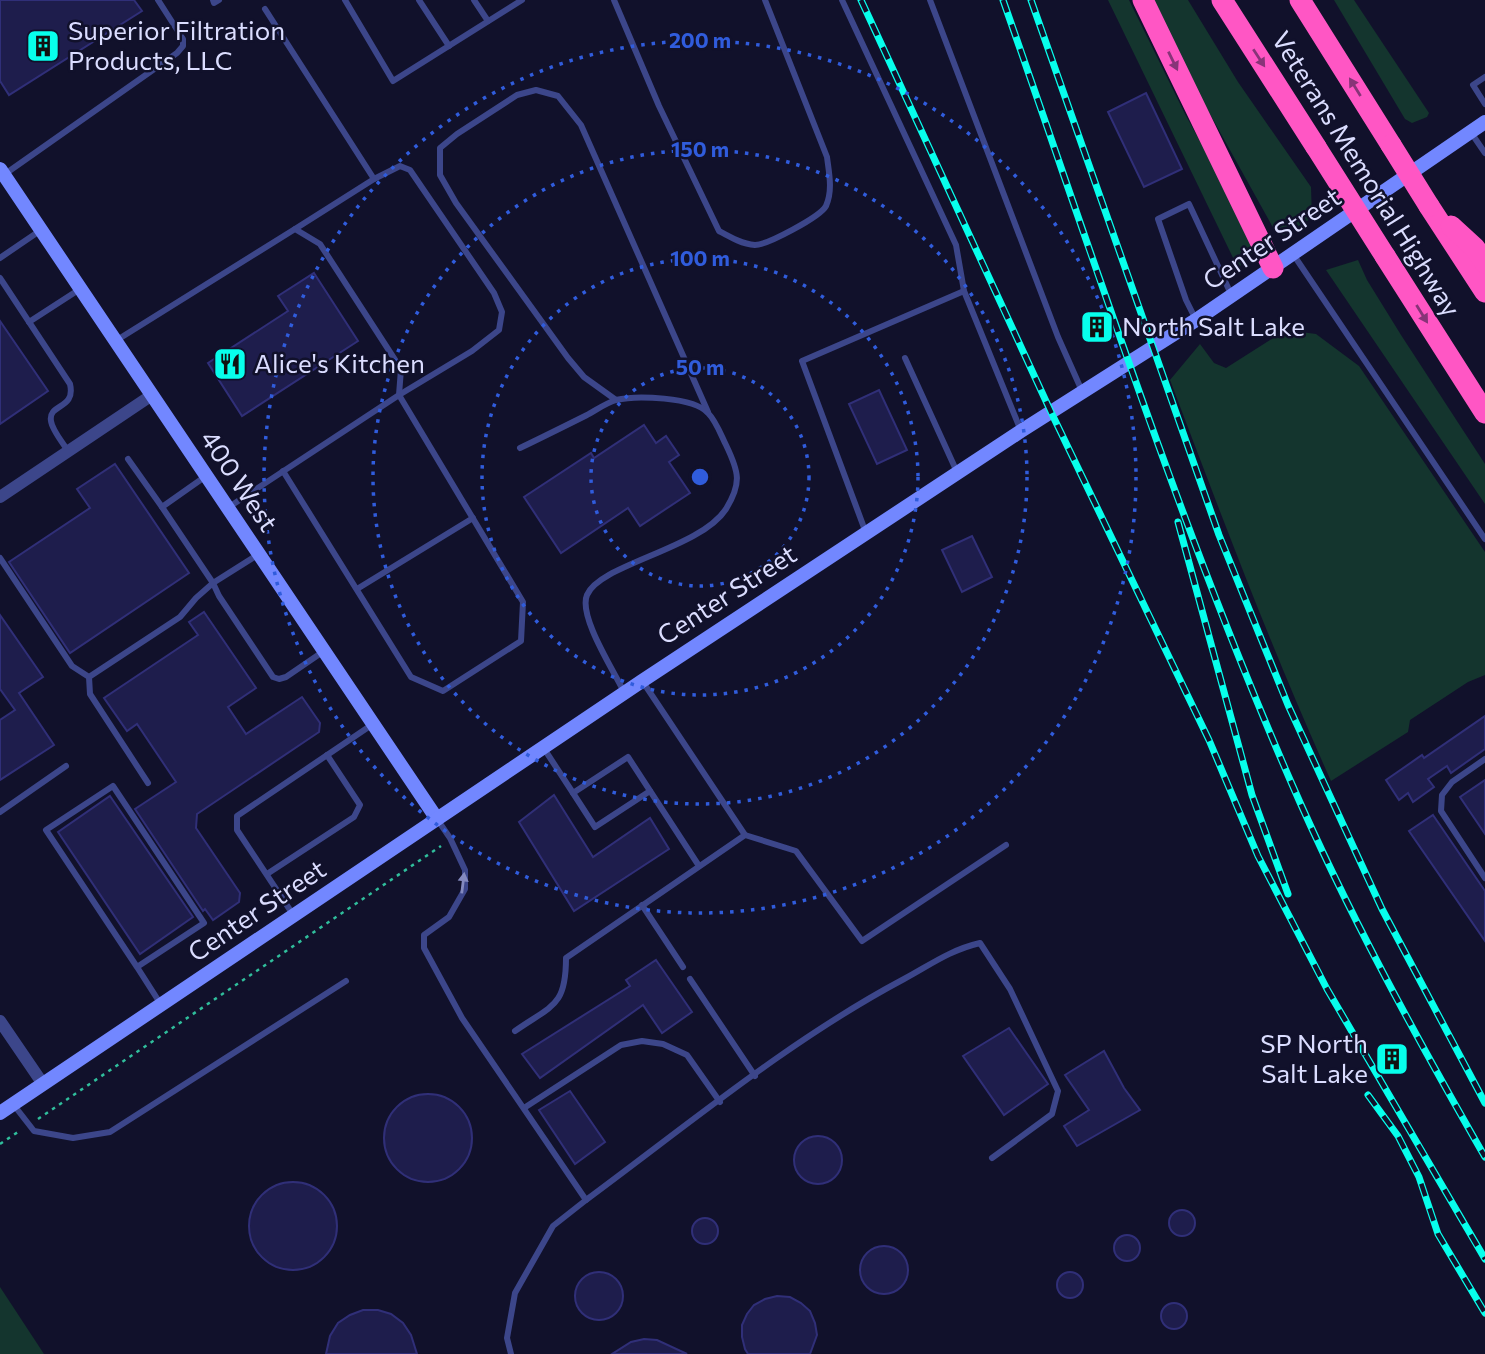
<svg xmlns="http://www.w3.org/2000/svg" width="1485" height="1354" viewBox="0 0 1485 1354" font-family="Commissioner,sans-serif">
	<rect width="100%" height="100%" fill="#11112b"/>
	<g fill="#14352e">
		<polygon points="1108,0 1129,0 1185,114 1239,212 1254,248 1251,255 1238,268"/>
		<polygon points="1150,0 1188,0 1238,82 1311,187 1312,218 1284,235 1276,233 1170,42"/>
		<polygon points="1334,0 1354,0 1429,113 1427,117 1412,123 1405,119"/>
		<polygon points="1358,260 1367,280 1401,335 1485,464 1485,504 1326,270"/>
		<path d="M1286,330L1316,334L1359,366L1485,552V675L1468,682L1410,720L1408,732L1331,781C1272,650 1221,515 1170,380L1200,344L1214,363L1226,368Z"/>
		<polygon points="0,1287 44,1354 0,1354"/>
	</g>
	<g fill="#1e1d4c" stroke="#302f78" stroke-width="2">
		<polygon points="0,0 134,0 142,11 9,95 0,81"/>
		<polygon points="1146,93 1182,169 1144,187 1108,112"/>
		<polygon points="314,273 358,341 242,416 208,363 288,311 278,296"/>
		<polygon points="0,321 48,391 0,424"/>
		<polygon points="879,390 907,450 877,464 849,404"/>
		<polygon points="644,425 656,443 666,436 679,455 669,462 690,493 640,526 628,508 561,553 524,497 591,453 594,458"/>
		<polygon points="115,464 189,573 70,653 9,562 90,508 77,489"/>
		<polygon points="972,536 992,577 962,592 942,550"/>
		<polygon points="204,612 256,688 228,707 246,734 302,697 320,723 319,732 197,814 196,828 240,893 239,902 213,920 205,909 203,911 135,809 176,782 137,724 127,731 104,698 198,635 189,622"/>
		<polygon points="0,615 43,677 19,693 54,745 0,780 0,720 15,710 0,689"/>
		<polygon points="1485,716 1485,749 1451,773 1447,766 1428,779 1434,787 1413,802 1408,793 1399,800 1386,780 1422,755 1424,758"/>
		<polygon points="1485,780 1485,834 1460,797"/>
		<polygon points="554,795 593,857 650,818 669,849 574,911 519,822"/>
		<polygon points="110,796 193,917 140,954 58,832"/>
		<polygon points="1433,815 1485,891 1485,941 1409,831"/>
		<polygon points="656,960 692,1012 662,1033 643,1005 540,1078 522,1054 630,986 626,980"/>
		<polygon points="1009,1028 1048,1084 1004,1115 963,1056"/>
		<polygon points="1104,1051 1124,1088 1140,1110 1077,1146 1064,1126 1089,1110 1065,1075"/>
		<polygon points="570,1091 605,1142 575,1164 539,1110"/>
		<circle cx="428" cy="1138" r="44"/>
		<circle cx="818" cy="1160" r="24"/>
		<circle cx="293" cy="1226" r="44"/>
		<circle cx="1182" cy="1223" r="13"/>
		<circle cx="705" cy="1231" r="13"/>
		<circle cx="1127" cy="1248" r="13"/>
		<circle cx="884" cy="1270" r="24"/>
		<circle cx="1070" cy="1285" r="13"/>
		<circle cx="599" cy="1296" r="24"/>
		<polygon points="777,1296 790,1297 801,1303 810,1311 815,1323 817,1335 810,1354 748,1354 745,1349 742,1337 742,1325 747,1314 754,1305 765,1299"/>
		<circle cx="1174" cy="1316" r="13"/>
		<polygon points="363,1310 378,1310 391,1314 403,1323 411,1335 417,1354 326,1354 330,1336 338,1323 350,1315"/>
		<polygon points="644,1339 657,1340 687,1354 612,1354 631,1342"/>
	</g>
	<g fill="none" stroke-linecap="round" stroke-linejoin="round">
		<g stroke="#30be9c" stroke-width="2.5" stroke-dasharray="3.5 5" stroke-linecap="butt">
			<polyline points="38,1119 441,846"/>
			<polyline points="0,1144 21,1130"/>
		</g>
		<g stroke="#3c468a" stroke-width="6">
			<polyline points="213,0 214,3 219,0"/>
			<polyline points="345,0 393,81 522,0"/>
			<polyline points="419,0 449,46"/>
			<polyline points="474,0 488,21"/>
			<path d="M614,0L659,106L719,231C730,237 742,244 755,245C767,245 820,217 826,206C833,190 829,173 827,157L765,0"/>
			<polyline points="842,0 956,245 964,291"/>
			<polyline points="930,0 1058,337 1082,391"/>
			<polyline points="265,9 374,179 295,229"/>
			<polyline points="1485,77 1473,85 1485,104"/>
			<polyline points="1472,134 1485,153"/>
			<polyline points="5,174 177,53 183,46 183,39 158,0"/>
			<polyline points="1293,254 1485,539"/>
			<polyline points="0,258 41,230"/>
			<path d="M0,278L70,384C76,410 48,403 51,421C52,430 63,443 68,451"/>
			<polyline points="1196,320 1186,300 1158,219 1189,204 1231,294"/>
			<polyline points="29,322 80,289"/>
			<polyline points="117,340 295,229 320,244 401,369 399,395 523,602 521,641 443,691 411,677 283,471"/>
			<polyline points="905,358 957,472"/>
			<polyline points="616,400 584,377 568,358 456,203 440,175 440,148 457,134 517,95 536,90 558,96 581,125 708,412"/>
			<path d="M520,448C543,437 565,426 587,415C596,410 606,403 616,400C636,395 694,397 708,413C716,421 721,435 726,445C739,472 742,483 726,509C700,549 600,564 587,595C578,616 614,671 624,692"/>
			<polyline points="128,459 162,507 206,476"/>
			<polyline points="229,507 399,395 472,351 499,330 502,312 494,293 410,170 400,166 374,179"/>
			<polyline points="866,533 802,361 964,291 1021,431"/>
			<polyline points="259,554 213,583 219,596 273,677 279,679 286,677 324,651"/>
			<polyline points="0,558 72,666 89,677 180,617 196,598 213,583 162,507"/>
			<polyline points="357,589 473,518"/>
			<polyline points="89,677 90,694 148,783"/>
			<polyline points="543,747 573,793 628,757 699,866"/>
			<polyline points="1485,759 1452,782 1442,795 1441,811 1485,878"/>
			<polyline points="573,793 595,827 650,791"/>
			<polyline points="0,812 66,766"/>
			<polyline points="437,819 450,838 465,870 465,889 449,917 424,935 424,948 462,1018 586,1200"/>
			<polyline points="745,835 796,851 862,941 1006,845"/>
			<polyline points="267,874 354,817 360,805 327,755"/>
			<polyline points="642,905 683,967"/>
			<polyline points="294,916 237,830 237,816 373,724"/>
			<polyline points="137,967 46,830 113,786 204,923 137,967 160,1003"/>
			<polyline points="690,979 755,1076"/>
			<path d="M515,1031C552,1005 566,1007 566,958L745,835L643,682"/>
			<polyline points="13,1104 34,1131 73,1138 110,1132 346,981"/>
			<polyline points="524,1108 621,1045 642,1041 663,1044 687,1055 720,1102"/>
			<path d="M511,1354L507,1338L515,1293L553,1226L586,1200C689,1124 791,1039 904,979C930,965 950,950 980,943L1010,989L1058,1091L1052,1114L992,1158"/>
		</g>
		<g stroke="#3c468a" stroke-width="12">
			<polyline points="0,497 152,395"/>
			<polyline points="0,1021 43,1084"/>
		</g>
		<g stroke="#7287ff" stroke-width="14">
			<polyline points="0,169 437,819"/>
			<polyline points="0,1113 642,681 1021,431 1196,320 1485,122"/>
		</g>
		<g stroke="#ff56c4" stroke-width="21">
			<polyline points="1143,0 1273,268"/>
			<polyline points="1222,0 1316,147"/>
			<polyline points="1300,0 1391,145"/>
			<polyline points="1429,206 1485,292"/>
			<polyline points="1451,226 1475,248 1485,263"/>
			<polyline points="1385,256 1485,413"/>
		</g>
		<defs>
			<g id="rail">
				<polyline points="861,0 1051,412 1209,740 1258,856 1327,989 1485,1259"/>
				<path d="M1003,0C1095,262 1180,527 1291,782C1347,911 1415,1035 1485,1157"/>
				<polyline points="1031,0 1219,535 1288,705 1382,909 1485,1103"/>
				<polyline points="1178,522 1252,795 1288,894"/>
				<polyline points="1368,1095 1398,1136 1419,1177 1438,1234 1485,1313"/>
			</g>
		</defs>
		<use href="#rail" stroke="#07ffec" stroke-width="7"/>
		<use href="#rail" stroke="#11112b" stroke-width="4.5" stroke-dasharray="13" stroke-linecap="butt"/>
		<g stroke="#ff56c4" stroke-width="21">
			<polyline points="1391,145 1429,206"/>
			<polyline points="1316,147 1385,256"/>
		</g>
	</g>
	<defs><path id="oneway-solid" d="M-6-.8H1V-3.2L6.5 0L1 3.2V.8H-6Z" transform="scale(1.75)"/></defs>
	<g fill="#883478">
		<use href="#oneway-solid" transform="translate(1259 58) rotate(57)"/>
		<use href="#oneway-solid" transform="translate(1173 61) rotate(64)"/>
		<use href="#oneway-solid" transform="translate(1355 87) rotate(-122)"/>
		<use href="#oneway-solid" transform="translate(1422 314) rotate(58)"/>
	</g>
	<use fill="#848abf" href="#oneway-solid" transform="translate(463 883) rotate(-83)"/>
	<g fill="none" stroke="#305cdc" stroke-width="3.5" stroke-dasharray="3.5 7">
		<circle cx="700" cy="477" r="109"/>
		<circle cx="700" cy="477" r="218"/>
		<circle cx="700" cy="477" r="327"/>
		<circle cx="700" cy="477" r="436"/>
	</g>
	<defs>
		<symbol id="building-square" viewBox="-11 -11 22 22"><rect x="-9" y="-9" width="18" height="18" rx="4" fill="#07ffec" stroke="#11112b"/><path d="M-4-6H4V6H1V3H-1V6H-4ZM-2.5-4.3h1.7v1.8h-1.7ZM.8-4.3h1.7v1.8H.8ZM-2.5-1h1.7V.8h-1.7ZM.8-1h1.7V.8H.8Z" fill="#111"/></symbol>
		<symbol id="restaurant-square" viewBox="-11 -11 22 22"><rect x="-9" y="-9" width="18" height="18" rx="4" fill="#07ffec" stroke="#11112b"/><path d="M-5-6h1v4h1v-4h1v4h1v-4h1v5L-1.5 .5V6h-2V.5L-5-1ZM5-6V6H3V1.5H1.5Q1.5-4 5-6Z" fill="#111"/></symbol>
	</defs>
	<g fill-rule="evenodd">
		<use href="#building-square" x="24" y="27" width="38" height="38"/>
		<use href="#building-square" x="1078" y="308" width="38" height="38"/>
		<use href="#restaurant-square" x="211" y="345" width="38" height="38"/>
		<use href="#building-square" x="1373" y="1040" width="38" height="38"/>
	</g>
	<g text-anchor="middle" stroke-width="5" stroke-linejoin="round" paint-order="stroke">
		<g font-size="26" fill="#dbddff" stroke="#11112b" text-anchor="start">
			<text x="68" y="40">Superior Filtration<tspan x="68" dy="30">Products, LLC</tspan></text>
			<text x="1122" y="336">North Salt Lake</text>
			<text x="254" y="373">Alice's Kitchen</text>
			<text x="1368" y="1053" text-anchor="end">SP North<tspan x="1368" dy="30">Salt Lake</tspan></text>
		</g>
		<g font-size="26" fill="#dbddff" stroke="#11112b">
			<text transform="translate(1366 174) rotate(58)" y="9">Veterans Memorial Highway</text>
			<text transform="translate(1272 239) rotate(-34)" y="9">Center Street</text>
			<text transform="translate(239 481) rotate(56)" y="9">400 West</text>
			<text transform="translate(727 595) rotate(-33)" y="9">Center Street</text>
			<text transform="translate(257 911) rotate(-34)" y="9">Center Street</text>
		</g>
	</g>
	<circle cx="700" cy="477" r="10" fill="#305cdc" stroke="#11112b" stroke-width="3.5"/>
	<g font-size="21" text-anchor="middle" font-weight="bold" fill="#305cdc" stroke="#11112b" stroke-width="5" stroke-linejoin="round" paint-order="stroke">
		<text x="700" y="48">200 m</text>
		<text x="700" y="157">150 m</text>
		<text x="700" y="266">100 m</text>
		<text x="700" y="375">50 m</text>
	</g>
</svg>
